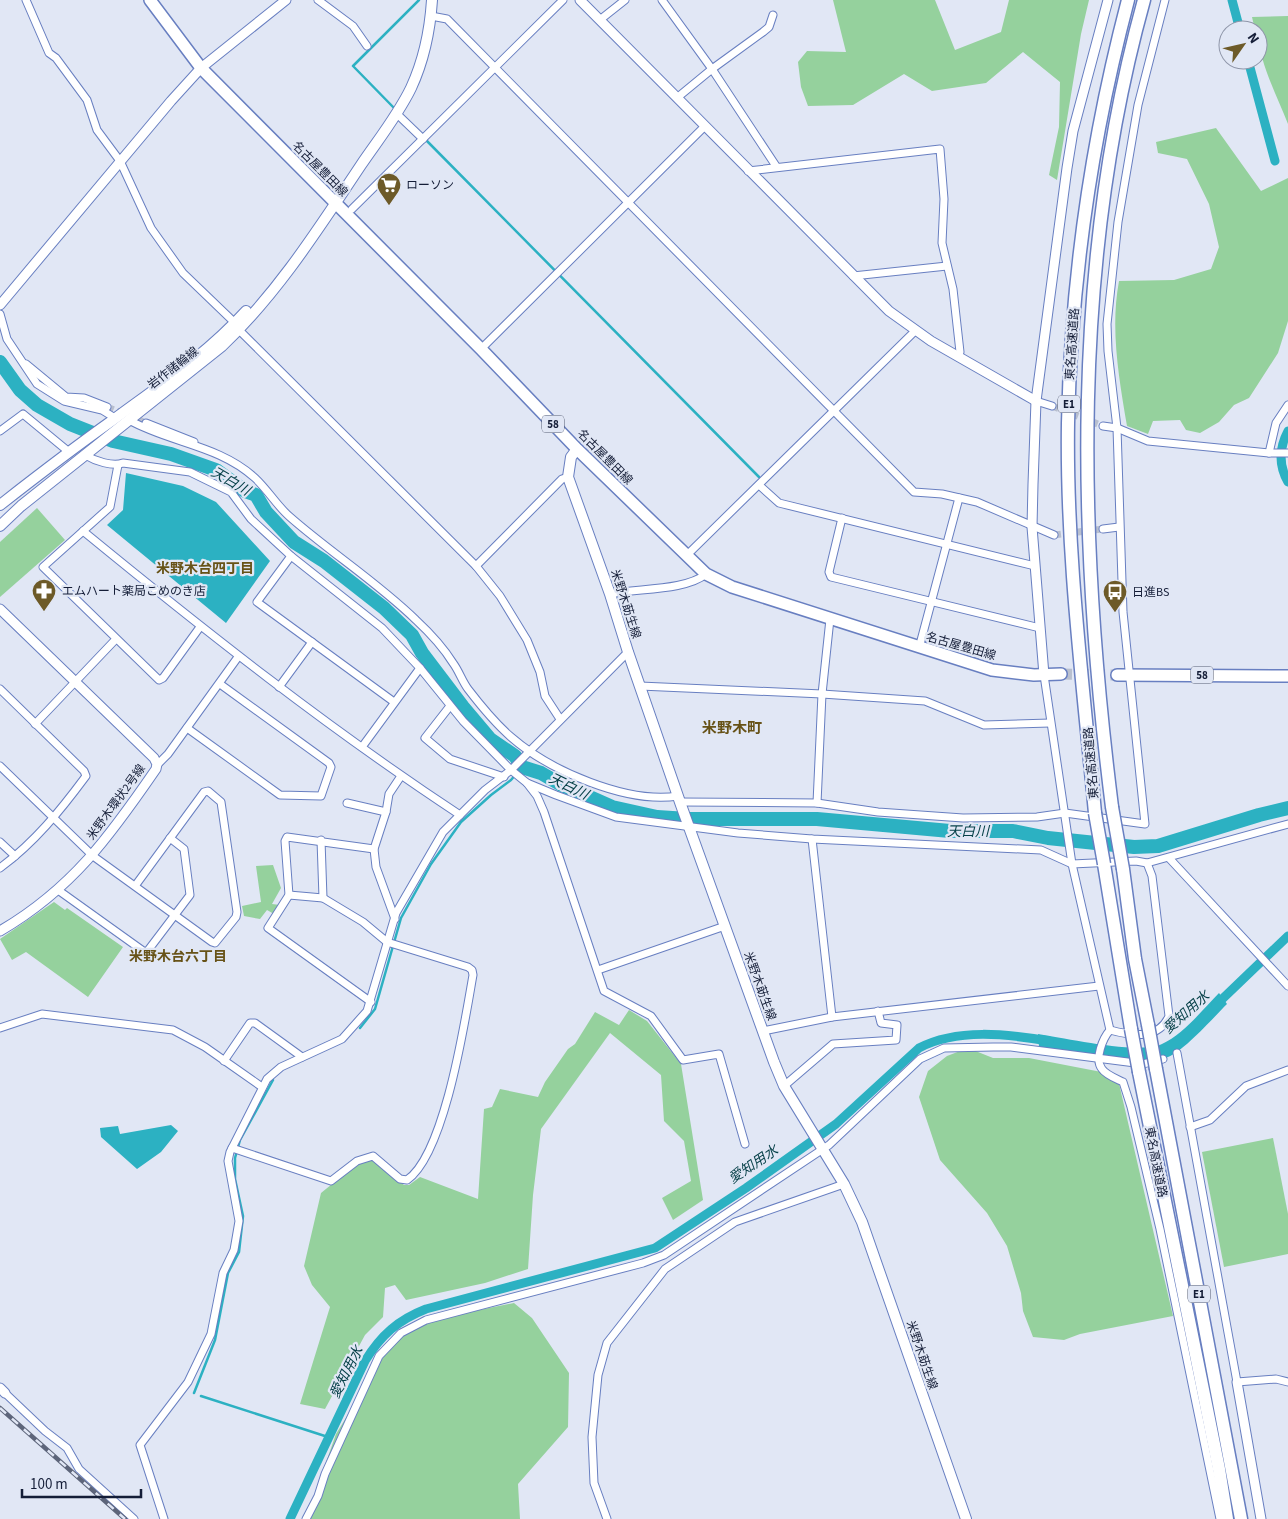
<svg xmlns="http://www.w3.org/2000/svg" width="1288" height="1519" viewBox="0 0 1288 1519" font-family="'Source Sans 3','Noto Sans JP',sans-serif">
	<rect width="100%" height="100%" fill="#e1e7f5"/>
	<g fill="#95d19d">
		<polygon points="833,0 935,0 955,50 1001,32 1009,0 1089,0 1081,34 1057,180 1049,175 1059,127 1060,82 1023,52 986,83 932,91 904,74 853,105 808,106 801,87 798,62 807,51 846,52"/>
		<path d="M1288,16V124C1277,95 1258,61 1258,30H1255L1252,17Z"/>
		<path d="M1216,128L1261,191L1288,178V321L1278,353L1249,398L1234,405L1219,422L1200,433L1186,430L1180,420L1153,421L1148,434L1127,426C1119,378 1110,329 1119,281L1174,280L1211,269L1219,247L1209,204L1187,159L1158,153L1156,142Z"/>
		<polygon points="37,508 65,540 0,597 0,542"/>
		<polygon points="273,865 281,888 272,904 280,905 274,914 267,910 260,919 244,916 242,906 261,902 256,866"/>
		<polygon points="54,902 65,910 67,908 123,947 88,997 26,952 12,960 0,939"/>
		<polygon points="629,1010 647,1021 681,1064 703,1200 673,1220 662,1198 691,1181 684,1141 664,1121 661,1075 610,1033 541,1129 533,1195 528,1269 485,1283 406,1300 395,1285 385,1288 383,1317 365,1335 325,1409 300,1404 330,1307 312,1285 304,1266 321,1193 358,1163 373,1157 404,1185 409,1185 420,1177 478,1199 484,1109 492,1107 500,1089 538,1097 545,1082 568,1049 575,1044 595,1012 619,1025"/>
		<polygon points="968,1048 993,1058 1029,1058 1117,1075 1173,1316 1080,1334 1064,1340 1033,1337 1023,1311 1021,1293 1007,1246 987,1213 940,1160 919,1097 928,1071 947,1056"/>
		<polygon points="1273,1138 1288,1214 1288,1254 1224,1267 1202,1152"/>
		<polygon points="514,1303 532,1318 569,1373 568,1427 518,1484 520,1519 306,1519 336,1434 395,1338 429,1320"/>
	</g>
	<g fill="#2cb1c2">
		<polygon points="126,473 183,486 216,502 270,561 226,623 107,525 123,510"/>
		<path d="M1219,993L1227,1004C1214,1017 1184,1051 1168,1057C1138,1068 1071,1052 1039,1047L1038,1034C1066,1038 1138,1055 1162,1044C1184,1034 1202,1010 1219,993Z"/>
		<polygon points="171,1125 178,1131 161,1152 137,1169 101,1137 100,1128 118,1126 120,1134"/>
	</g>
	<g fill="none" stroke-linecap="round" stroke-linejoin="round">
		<g stroke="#2cb1c2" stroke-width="2.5">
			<polyline points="396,110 353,66 419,0"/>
			<polyline points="425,139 759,477"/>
			<polyline points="360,1028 375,1009 401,918 431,864 461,822 491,795 511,780 522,767"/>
			<polyline points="194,1393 215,1340 228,1273 239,1252 243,1216 235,1179 235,1158 240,1140 273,1080"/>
			<polyline points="201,1396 328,1437"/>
		</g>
		<g stroke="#2cb1c2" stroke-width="9">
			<polyline points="1232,0 1240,30"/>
			<polyline points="1248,60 1275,161"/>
			<path d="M1288,431C1279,448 1279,466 1288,482"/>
			<polyline points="1216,1005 1288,936"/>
			<path d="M290,1519L365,1361C381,1335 398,1320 426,1309L655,1248L746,1188L836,1124L919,1048C957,1028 1007,1034 1049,1041"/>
		</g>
		<polyline stroke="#2cb1c2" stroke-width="14" points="0,362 20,390 37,405 70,424 113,441 171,454 216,470 245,491 256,495 266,512 294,542 324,561 384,608 412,635 422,653 463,707 490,739 515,756 522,767 541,773 560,784 612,807 657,817 688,819 817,819 950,831 1013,831 1048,838 1134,847 1158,846 1259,815 1288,808"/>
		<g stroke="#b8bfcf" stroke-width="7" stroke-dasharray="7 3.5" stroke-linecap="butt">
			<polyline points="1052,406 1103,426"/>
			<polyline points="107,407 146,423"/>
			<polyline points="1054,535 1103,529"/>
		</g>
		<polyline stroke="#b8bfcf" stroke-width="11" stroke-dasharray="11 5.5" stroke-linecap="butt" points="1061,674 1117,675"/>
		<defs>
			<g id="minor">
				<polyline points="26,0 49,53 56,58 87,100 97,130 120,161 151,228 183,273 235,323"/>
				<polyline points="318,0 353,26 367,46"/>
				<polyline points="662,0 712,69 776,166"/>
				<polyline points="431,16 447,19 914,492 942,494 977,502 1054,535"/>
				<polyline points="601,19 625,0"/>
				<polyline points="678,97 712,69 763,32 769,27 773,15"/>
				<polyline points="396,113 423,139"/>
				<polyline points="748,171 940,149 944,199 942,243 953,289 960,352 958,357"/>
				<polyline points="352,209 563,0"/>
				<polyline points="853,276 947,266"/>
				<polyline points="0,314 7,339 37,384 64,401 102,410 115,418"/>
				<polyline points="239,330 476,566 500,596 527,640 540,672 545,696 560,719"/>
				<polyline points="481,349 705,126"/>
				<polyline points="26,364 66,397 84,398 107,407"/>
				<polyline points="1036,401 1052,406"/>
				<path d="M129,420C170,443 219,445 255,478C268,490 277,506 290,517C331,553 377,582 416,620C430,633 443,647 453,663C459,671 462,681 468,689C481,706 495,723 511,737C550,771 627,804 678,796"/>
				<polyline points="146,423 194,442"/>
				<polyline points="1103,426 1117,428 1148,441 1269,453 1288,453"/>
				<polyline points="0,431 23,414 69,452"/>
				<polyline points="1269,453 1276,423 1288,405"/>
				<path d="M85,455C95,461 113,467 123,463L190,472L231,492L251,519L291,556L382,628L420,668L463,721L511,770L527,783L556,795L616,817L738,833L812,839L1041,850L1072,864L1136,861L1147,863L1288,824"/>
				<polyline points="118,465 110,507 43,567 159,680 163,678 200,627"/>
				<polyline points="759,485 779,503 1035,566"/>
				<polyline points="842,518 829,572 831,577 1040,628"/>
				<polyline points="1103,529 1119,527"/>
				<path d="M83,531C205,631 328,728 460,815"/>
				<polyline points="291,556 257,602 394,702"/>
				<polyline points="686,556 915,331"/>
				<polyline points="476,566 562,479 568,477"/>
				<path d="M610,594C637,588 685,591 706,574"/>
				<polyline points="919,648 959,498"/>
				<path d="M1044,675L1072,864L1110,1030C1103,1038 1094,1059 1102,1069C1106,1075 1117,1079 1123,1082L1131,1107L1160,1229L1220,1519"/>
				<polyline points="640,686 822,694 925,701 984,725 1050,723"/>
				<polyline points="279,687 312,642"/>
				<path d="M0,689L84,771L86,776C60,811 35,842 0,868"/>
				<polyline points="450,706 425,738 450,759 504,777"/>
				<polyline points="35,724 116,639"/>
				<polyline points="187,728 280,795 321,796 331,767 329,763 220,684"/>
				<polyline points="362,747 420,668"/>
				<polyline points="157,765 168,754 238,657"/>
				<polyline points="0,766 93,856 212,942 215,943 236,917 237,912 221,802 208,791 204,792 135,886"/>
				<polyline points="527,783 537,796 544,812 604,991 651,1016 683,1060 719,1054 745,1144"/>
				<polyline points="680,802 817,803 878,812 963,818 1037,817 1065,813 1145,824 1123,612 1117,428 1108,351 1107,324 1118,222 1138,105 1165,0"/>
				<polyline points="347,803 386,812"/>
				<polyline points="817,803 822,694 830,619"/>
				<polyline points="812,839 832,1017"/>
				<polyline points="321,840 323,898"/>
				<polyline points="0,842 15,856"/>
				<polyline points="1169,858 1288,986"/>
				<polyline points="58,890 146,953 190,895 184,849 170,838"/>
				<polyline points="395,919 376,867 374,849 386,812 389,794 401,776"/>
				<polyline points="598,970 725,926"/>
				<polyline points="371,1002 268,928 289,895 285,841 287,837 374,849"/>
				<polyline points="0,1028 42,1014 173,1030 205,1047 262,1087"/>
				<path d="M1110,1030C1132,1036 1159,1040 1169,1016L1152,876L1147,863"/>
				<polyline points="763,1031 832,1017 1099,986"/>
				<polyline points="1177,1053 1237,1382 1276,1379 1288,1382"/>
				<polyline points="224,1061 250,1023 255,1023 302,1057"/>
				<polyline points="784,1086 833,1044 896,1040 897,1025 881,1023 878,1011"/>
				<polyline points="1190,1127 1210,1120 1246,1086 1288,1070"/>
				<path d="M232,1148L331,1181L357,1161L373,1156L400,1179L407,1180C445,1154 465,1020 473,975L472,970L468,967L387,942L363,922L323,898L289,895"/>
				<polyline points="5,1393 45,1431 67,1448 79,1469 134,1519"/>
				<polyline points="164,1519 140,1445 188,1382 211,1334 223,1273 234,1250 239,1221 228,1161 230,1152 267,1079 281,1067 342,1039 367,1011 396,913 443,832 485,790 511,770 628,652"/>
				<polyline points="306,1519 318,1496 325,1474 379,1356 401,1333 426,1320 643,1263 664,1255 829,1145 920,1059 944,1048 993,1047 1011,1047 1143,1064 1163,1059"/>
				<polyline points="607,1519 594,1483 592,1437 598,1375 607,1343 665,1269 735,1222 844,1184"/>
			</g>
			<g id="tertiary">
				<polyline points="580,0 889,311 931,341 1036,401"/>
				<polyline points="0,305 171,101 201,68 286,0"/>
				<path d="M0,609L154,758L157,764L156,769C110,836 72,889 0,931"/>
				<polyline points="1044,675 1032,527 1033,484 1036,401 1067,168 1073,131 1108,0"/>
				<polyline points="1237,1382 1261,1519"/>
				<polyline points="0,1388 5,1393"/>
			</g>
			<g id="secondary">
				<polyline points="577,449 571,457 568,477 610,594 628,652 681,805 774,1062 784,1086 844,1184 862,1222 966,1519"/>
				<path d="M0,505C37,476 75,447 113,420C159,386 207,354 246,311"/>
				<path d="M0,526L21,506L222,346C277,294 319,228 361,165C378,140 398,115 411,88C424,60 430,31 432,0"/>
			</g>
			<g id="primary">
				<polyline points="150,0 201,68 481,349 577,449 706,574 732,587 992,670 1034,675 1061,674"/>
				<polyline points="1117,675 1288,676"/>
			</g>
			<g id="motorway">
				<path d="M1112,807C1078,538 1071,263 1144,0"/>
				<path d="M1095,813C1083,683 1066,553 1068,423C1071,281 1092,137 1128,0"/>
				<polyline points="1104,864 1131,1029"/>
				<polyline points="1123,869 1135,959 1148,1025"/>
				<polyline points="1156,1069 1241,1519"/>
				<polyline points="1139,1072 1219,1469 1227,1519"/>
			</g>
		</defs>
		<use href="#minor" stroke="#687fc1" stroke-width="9"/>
		<use href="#tertiary" stroke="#687fc1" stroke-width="11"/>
		<use href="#secondary" stroke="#687fc1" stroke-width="12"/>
		<use href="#primary" stroke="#687fc1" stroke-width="14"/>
		<use href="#motorway" stroke="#687fc1" stroke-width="15"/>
		<use href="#minor" stroke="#fff" stroke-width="7"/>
		<use href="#tertiary" stroke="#fff" stroke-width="9"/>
		<use href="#secondary" stroke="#fff" stroke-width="10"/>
		<use href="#primary" stroke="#fff" stroke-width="11"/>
		<use href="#motorway" stroke="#fff" stroke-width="12"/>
		<defs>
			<polyline id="rail" points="0,1408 125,1519"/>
		</defs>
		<use href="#rail" stroke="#5d657a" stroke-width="4.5"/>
		<use href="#rail" stroke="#e1e7f5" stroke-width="2.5" stroke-dasharray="8" stroke-linecap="butt"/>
		<defs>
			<g id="motorway-bridge">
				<polyline points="1112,807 1123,869"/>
				<polyline points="1095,813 1104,864"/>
				<polyline points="1148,1025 1156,1069"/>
				<polyline points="1131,1029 1139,1072"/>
			</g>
		</defs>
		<use href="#motorway-bridge" stroke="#687fc1" stroke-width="15" stroke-linecap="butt"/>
		<use href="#motorway-bridge" stroke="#fff" stroke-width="12"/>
	</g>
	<defs>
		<symbol id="supermarket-pin" viewBox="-11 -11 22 30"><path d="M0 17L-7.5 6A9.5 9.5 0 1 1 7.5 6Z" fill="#6d5a28" stroke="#e1e7f5"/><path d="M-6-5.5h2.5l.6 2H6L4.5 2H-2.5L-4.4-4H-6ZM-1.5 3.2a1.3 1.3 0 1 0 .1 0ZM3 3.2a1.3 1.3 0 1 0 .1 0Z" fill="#fff"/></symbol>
		<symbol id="pharmacy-pin" viewBox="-11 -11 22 30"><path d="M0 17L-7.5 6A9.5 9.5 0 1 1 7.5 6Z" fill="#6d5a28" stroke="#e1e7f5"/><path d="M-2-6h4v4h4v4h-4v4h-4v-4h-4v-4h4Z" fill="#fff"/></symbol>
		<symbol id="bus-pin" viewBox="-11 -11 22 30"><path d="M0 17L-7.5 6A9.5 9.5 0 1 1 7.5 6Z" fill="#6d5a28" stroke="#e1e7f5"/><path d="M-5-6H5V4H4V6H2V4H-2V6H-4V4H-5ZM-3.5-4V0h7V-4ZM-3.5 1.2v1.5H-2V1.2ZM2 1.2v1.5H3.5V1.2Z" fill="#fff"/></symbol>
	</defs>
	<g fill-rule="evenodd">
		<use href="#supermarket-pin" x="375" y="171" width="28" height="38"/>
		<use href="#pharmacy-pin" x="30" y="577" width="28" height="38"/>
		<use href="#bus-pin" x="1101" y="578" width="28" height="38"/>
	</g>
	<g text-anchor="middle" stroke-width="4.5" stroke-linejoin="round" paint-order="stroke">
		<g fill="#e1e7f5" stroke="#525a70" stroke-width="1">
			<rect x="1058" y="395.5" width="22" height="17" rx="4"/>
			<rect x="542" y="415.5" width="22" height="17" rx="4"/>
			<rect x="1191" y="666.5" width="22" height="17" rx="4"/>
			<rect x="1188" y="1285.5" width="22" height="17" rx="4"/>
		</g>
		<g font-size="11" font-weight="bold" fill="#141d37">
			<text x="1069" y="408">E1</text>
			<text x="553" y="428">58</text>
			<text x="1202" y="679">58</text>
			<text x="1199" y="1298">E1</text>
		</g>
		<g font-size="12" fill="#141d37" stroke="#e1e7f5">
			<text transform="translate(320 169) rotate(45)" y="4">名古屋豊田線</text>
			<text transform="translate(1072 344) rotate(-86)" y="4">東名高速道路</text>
			<text transform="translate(173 368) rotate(-38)" y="4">岩作諸輪線</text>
			<text transform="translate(605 457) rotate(45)" y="4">名古屋豊田線</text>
			<text transform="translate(626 604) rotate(72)" y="4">米野木莇生線</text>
			<text transform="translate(961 646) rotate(16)" y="4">名古屋豊田線</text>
			<text transform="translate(1091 763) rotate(-95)" y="4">東名高速道路</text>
			<text transform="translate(116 802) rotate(-54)" y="4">米野木環状2号線</text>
			<text transform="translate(760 986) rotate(70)" y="4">米野木莇生線</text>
			<text transform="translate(1156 1162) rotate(79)" y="4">東名高速道路</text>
			<text transform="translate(922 1355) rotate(71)" y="4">米野木莇生線</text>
		</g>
		<g font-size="12" fill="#141d37" stroke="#e1e7f5" text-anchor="start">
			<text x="406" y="189">ローソン</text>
			<text x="62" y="595">エムハート薬局こめのき店</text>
			<text x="1132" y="596">日進BS</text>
		</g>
		<g font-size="14" font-style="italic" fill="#074149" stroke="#e1e7f5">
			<text transform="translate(231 481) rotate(30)" y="5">天白川</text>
			<text transform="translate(569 786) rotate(26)" y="5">天白川</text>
			<text x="968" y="836">天白川</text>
			<text transform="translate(1186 1012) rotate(-41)" y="5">愛知用水</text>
			<text transform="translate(753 1164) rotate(-34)" y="5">愛知用水</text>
			<text transform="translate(346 1372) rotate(-63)" y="5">愛知用水</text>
		</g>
		<g font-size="14" font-weight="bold" fill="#675217" stroke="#e1e7f5">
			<text x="205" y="573">米野木台四丁目</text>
			<text x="178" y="961">米野木台六丁目</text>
		</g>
		<g font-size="15" font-weight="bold" fill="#675217" stroke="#e1e7f5">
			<text x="732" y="733">米野木町</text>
		</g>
	</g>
	<g transform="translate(1243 45) rotate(56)"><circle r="24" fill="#e1e7f5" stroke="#8f96a9"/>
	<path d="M0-4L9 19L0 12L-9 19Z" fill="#6d5a28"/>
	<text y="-8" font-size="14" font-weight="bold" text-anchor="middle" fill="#141d37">N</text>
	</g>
	<path d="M22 1489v8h119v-8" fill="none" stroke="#141d37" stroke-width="2.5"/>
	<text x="30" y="1489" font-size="15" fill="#141d37" stroke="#e1e7f5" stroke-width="4" paint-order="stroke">100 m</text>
</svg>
